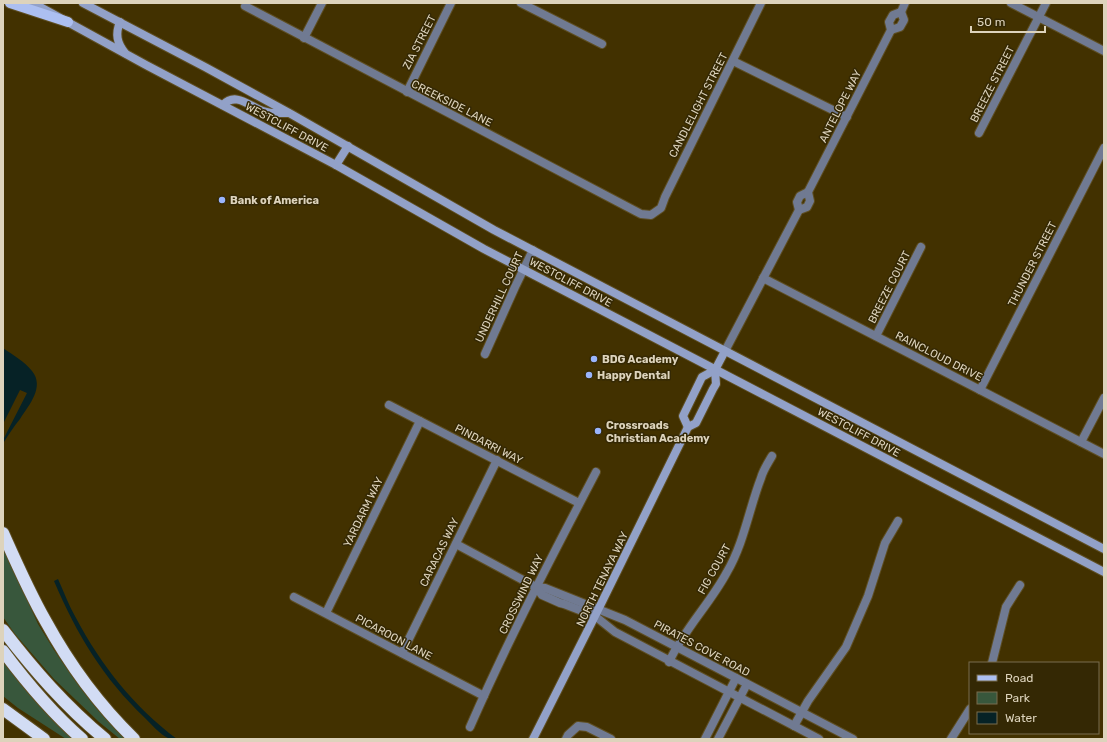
<svg xmlns="http://www.w3.org/2000/svg" width="1107" height="742" viewBox="0 0 1107 742" font-family="Rubik,sans-serif">
	<rect width="100%" height="100%" fill="#423100"/>
	<g fill="#38573c">
		<polygon points="3,546 38,624 54,650 76,682 96,708 125,739 120,739 99,722 54,679 15,634 3,617"/>
		<path d="M3,660C25,688 47,715 74,739H66L18,708L3,696Z"/>
	</g>
	<g fill="#062226">
		<path d="M3,348C13,355 25,362 32,371C45,387 29,405 20,419C14,426 9,434 4,442H3V440L27,393L20,390L3,424Z"/>
		<path d="M58,579C64,592 69,606 76,618C101,665 134,707 177,739C175,739 171,740 168,738C161,735 151,724 145,718C103,678 77,635 54,581Z"/>
	</g>
	<g fill="none" stroke-linecap="round" stroke-linejoin="round">
		<defs>
			<g id="minor">
				<polyline points="521,3 602,44"/>
				<polyline points="1011,3 1104,51"/>
				<polyline points="245,6 641,214 651,215 661,208 665,197 761,3"/>
				<polyline points="304,38 322,3"/>
				<polyline points="733,61 847,117"/>
				<polyline points="407,92 451,3"/>
				<polyline points="979,133 1046,3"/>
				<polyline points="763,278 1104,454"/>
				<polyline points="876,336 921,247"/>
				<polyline points="485,354 515,287 533,250"/>
				<polyline points="980,390 1104,148"/>
				<polyline points="389,405 579,503"/>
				<polyline points="1081,442 1104,398"/>
				<polyline points="456,544 536,587 545,588 625,620 853,739"/>
				<polyline points="536,587 542,595 560,603 564,604 595,616 615,632 819,739"/>
				<polyline points="294,597 484,696"/>
				<polyline points="326,613 420,421"/>
				<polyline points="402,653 497,460"/>
				<path d="M669,662C684,629 710,604 727,572C744,543 749,509 761,478C763,470 768,463 772,456"/>
				<polyline points="992,663 1006,607 1020,585"/>
				<polyline points="794,726 808,701 846,647 868,596 885,543 898,521"/>
				<path d="M470,727C508,640 552,556 596,472"/>
				<polyline points="566,739 568,735 578,726 587,727 611,739"/>
				<polyline points="705,739 736,678"/>
				<polyline points="718,739 747,684"/>
				<polyline points="951,739 970,709"/>
			</g>
			<g id="tertiary">
				<polyline points="891,30 900,27 904,20 901,12"/>
				<polyline points="799,210 797,202 800,196 808,192"/>
				<polyline points="725,351 799,210 807,207 810,201 808,192 891,30 889,22 893,15 901,12 905,3"/>
			</g>
			<g id="secondary">
				<polyline points="33,3 146,65 336,165 484,249 1104,572"/>
				<polyline points="83,3 205,67 291,114 494,230 1104,549"/>
				<path d="M120,22C115,34 117,43 125,53"/>
				<path d="M223,105C236,91 250,107 263,111C271,114 280,113 288,113"/>
				<polyline points="336,165 348,146"/>
				<polyline points="688,427 683,416 702,377 715,370"/>
				<polyline points="533,739 595,616 688,427 696,423 713,389 716,384 715,370 725,351"/>
			</g>
			<polyline id="primary" points="10,3 68,22"/>
			<g id="motorway">
				<path d="M3,533C16,562 29,592 45,620C69,664 98,704 134,739"/>
				<path d="M3,630C34,670 65,706 105,739"/>
				<path d="M3,651C27,683 52,713 82,739"/>
				<polyline points="3,709 44,739"/>
			</g>
		</defs>
		<use href="#minor" stroke="#5e4e22" stroke-width="10"/>
		<use href="#tertiary" stroke="#5e4e22" stroke-width="10"/>
		<use href="#secondary" stroke="#5e4e22" stroke-width="10"/>
		<use href="#primary" stroke="#5e4e22" stroke-width="12"/>
		<use href="#motorway" stroke="#5e4e22" stroke-width="14"/>
		<use href="#minor" stroke="#707a92" stroke-width="8"/>
		<use href="#tertiary" stroke="#707a92" stroke-width="8"/>
		<use href="#secondary" stroke="#92a1c8" stroke-width="8"/>
		<use href="#primary" stroke="#acbff1" stroke-width="10"/>
		<use href="#motorway" stroke="#d2dcf4" stroke-width="12"/>
	</g>
	<g fill="#9ab5fd" stroke="#342804" stroke-width="1.5">
		<circle cx="222" cy="200" r="4"/>
		<circle cx="594" cy="359" r="4"/>
		<circle cx="589" cy="375" r="4"/>
		<circle cx="598" cy="431" r="4"/>
	</g>
	<g text-anchor="middle" stroke-width="3" stroke-linejoin="round" paint-order="stroke">
		<g font-size="11" fill="#ddd3bc" stroke="#342804">
			<text transform="translate(419 42) rotate(-63)" y="4">ZIA STREET</text>
			<text transform="translate(992 84) rotate(-63)" y="4">BREEZE STREET</text>
			<text transform="translate(452 103) rotate(27)" y="4">CREEKSIDE LANE</text>
			<text transform="translate(698 105) rotate(-63)" y="4">CANDLELIGHT STREET</text>
			<text transform="translate(840 106) rotate(-63)" y="4">ANTELOPE WAY</text>
			<text transform="translate(287 127) rotate(28)" y="4">WESTCLIFF DRIVE</text>
			<text transform="translate(1032 264) rotate(-63)" y="4">THUNDER STREET</text>
			<text transform="translate(571 282) rotate(28)" y="4">WESTCLIFF DRIVE</text>
			<text transform="translate(889 287) rotate(-63)" y="4">BREEZE COURT</text>
			<text transform="translate(499 297) rotate(-65)" y="4">UNDERHILL COURT</text>
			<text transform="translate(939 356) rotate(27)" y="4">RAINCLOUD DRIVE</text>
			<text transform="translate(859 432) rotate(28)" y="4">WESTCLIFF DRIVE</text>
			<text transform="translate(489 444) rotate(27)" y="4">PINDARRI WAY</text>
			<text transform="translate(363 512) rotate(-64)" y="4">YARDARM WAY</text>
			<text transform="translate(439 552) rotate(-64)" y="4">CARACAS WAY</text>
			<text transform="translate(714 569) rotate(-61)" y="4">FIG COURT</text>
			<text transform="translate(602 579) rotate(-64)" y="4">NORTH TENAYA WAY</text>
			<text transform="translate(521 594) rotate(-64)" y="4">CROSSWIND WAY</text>
			<text transform="translate(394 637) rotate(28)" y="4">PICAROON LANE</text>
			<text transform="translate(702 648) rotate(28)" y="4">PIRATES COVE ROAD</text>
		</g>
		<g font-size="11" font-weight="bold" fill="#ddd3bc" stroke="#342804" text-anchor="start">
			<text x="230" y="204">Bank of America</text>
			<text x="602" y="363">BDG Academy</text>
			<text x="597" y="379">Happy Dental</text>
			<text x="606" y="429">Crossroads<tspan x="606" dy="13">Christian Academy</tspan></text>
		</g>
	</g>
	<rect width="1107" height="742" fill="none" stroke="#ddd3bc" stroke-width="8"/>
	<rect x="969" y="662" width="130" height="72" fill="#342804" stroke="#786c4e"/>
	<rect x="977" y="675" width="20" height="6" fill="#acbff1" stroke="#786c4e"/>
	<text x="1005" y="682" font-size="12" fill="#ddd3bc">Road</text>
	<rect x="977" y="692" width="20" height="12" fill="#38573c" stroke="#786c4e"/>
	<text x="1005" y="702" font-size="12" fill="#ddd3bc">Park</text>
	<rect x="977" y="712" width="20" height="12" fill="#062226" stroke="#786c4e"/>
	<text x="1005" y="722" font-size="12" fill="#ddd3bc">Water</text>
	<path d="M971 26v6h74v-6" fill="none" stroke="#ddd3bc" stroke-width="2"/>
	<text x="977" y="26" font-size="12" fill="#ddd3bc" stroke="#342804" stroke-width="3" paint-order="stroke">50 m</text>
</svg>
